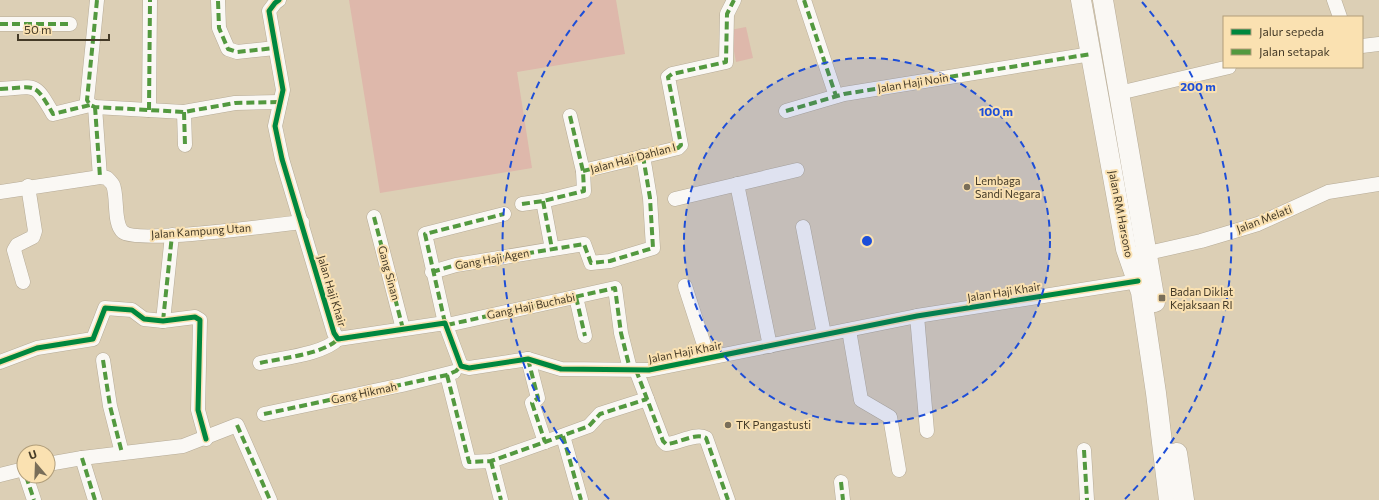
<svg xmlns="http://www.w3.org/2000/svg" width="1379" height="500" viewBox="0 0 1379 500" font-family="Commissioner,sans-serif">
	<rect width="100%" height="100%" fill="#dccfb5"/>
	<g fill="#deb8ab">
		<polygon points="349,0 616,0 625,54 517,72 532,168 380,193"/>
		<polygon points="746,27 753,58 736,62 730,30"/>
	</g>
	<g fill="none" stroke-linecap="round" stroke-linejoin="round">
		<defs>
			<g id="street">
				<polyline points="97,0 87,100 90,105 95,107 184,112 235,103 280,102"/>
				<polyline points="279,0 275,3 269,11 283,90 275,126 282,159 334,333 338,339 445,323 461,366 469,368 528,359 561,369 649,370 917,316 1138,281"/>
				<polyline points="804,0 836,96"/>
				<polyline points="1334,0 1340,17"/>
				<polyline points="218,1 219,28 228,49 237,52 275,48"/>
				<polyline points="0,24 70,24"/>
				<polyline points="1362,46 1379,44"/>
				<path d="M0,89C37,87 34,81 53,114L90,105"/>
				<polyline points="1119,93 1229,67"/>
				<polyline points="95,107 100,177"/>
				<polyline points="149,110 150,0"/>
				<polyline points="786,111 844,94 1091,54"/>
				<polyline points="184,112 185,145"/>
				<polyline points="583,171 678,148 681,145 668,77 672,74 726,62 727,14 734,0"/>
				<polyline points="737,184 770,346"/>
				<path d="M0,192L100,177L107,178C109,180 112,183 113,185C118,196 113,224 123,232C137,244 276,225 302,222"/>
				<polyline points="675,199 797,170"/>
				<polyline points="543,201 552,249"/>
				<polyline points="522,204 543,201 584,191 583,171 570,116"/>
				<polyline points="374,217 403,329"/>
				<polyline points="803,227 824,334"/>
				<polyline points="1148,253 1201,241 1258,224 1328,192 1379,184"/>
				<polyline points="432,272 456,265 584,244 591,263 610,261 653,248 650,198 643,156"/>
				<polyline points="23,282 14,250 17,245 33,237 35,231 28,186"/>
				<polyline points="685,286 708,357"/>
				<polyline points="576,297 585,336"/>
				<polyline points="917,316 927,431"/>
				<polyline points="163,321 172,235"/>
				<polyline points="445,323 425,234 504,214"/>
				<polyline points="447,325 615,288 621,333 630,369"/>
				<polyline points="849,330 861,400 890,417 899,470"/>
				<polyline points="528,359 538,398 532,403 545,442"/>
				<polyline points="103,360 110,406 122,453"/>
				<polyline points="0,362 37,348 93,339 105,308 132,310 144,319 163,321 195,317 200,320 198,410 206,439"/>
				<path d="M260,363C282,358 324,354 338,339"/>
				<path d="M636,370L663,441L666,444C677,444 696,432 706,438L728,500"/>
				<polyline points="447,375 469,462 491,461 545,442 589,426 600,414 647,399"/>
				<polyline points="264,414 402,385 454,372"/>
				<polyline points="563,436 581,500"/>
				<polyline points="1084,450 1087,500"/>
				<polyline points="82,458 95,500"/>
				<polyline points="491,461 501,500"/>
				<polyline points="48,464 82,458 183,446 237,425 270,500"/>
				<polyline points="0,475 24,469"/>
				<polyline points="26,476 34,500"/>
				<polyline points="841,482 843,500"/>
			</g>
			<g id="secondary">
				<polyline points="1081,0 1126,249 1141,292 1156,393 1169,500"/>
				<polyline points="1103,0 1155,302"/>
				<polyline points="1177,453 1184,500"/>
			</g>
		</defs>
		<use href="#street" stroke="#b6ab97" stroke-width="15"/>
		<use href="#secondary" stroke="#b6ab97" stroke-width="21"/>
		<use href="#street" stroke="#faf8f4" stroke-width="14"/>
		<use href="#secondary" stroke="#faf8f4" stroke-width="20"/>
		<g stroke="#53993f" stroke-width="4" stroke-dasharray="8 4" stroke-linecap="butt">
			<polyline points="97,0 87,100 90,105 95,107 184,112 235,103 280,102"/>
			<polyline points="804,0 836,96"/>
			<polyline points="218,1 219,28 228,49 237,52 275,48"/>
			<polyline points="0,24 70,24"/>
			<path d="M0,89C37,87 34,81 53,114L90,105"/>
			<polyline points="95,107 100,177"/>
			<polyline points="149,110 150,0"/>
			<polyline points="786,111 844,94 1091,54"/>
			<polyline points="184,112 185,145"/>
			<polyline points="583,171 678,148 681,145 668,77 672,74 726,62 727,14 734,0"/>
			<polyline points="543,201 552,249"/>
			<polyline points="522,204 543,201 584,191 583,171 570,116"/>
			<polyline points="374,217 403,329"/>
			<polyline points="432,272 456,265 584,244 591,263 610,261 653,248 650,198 643,156"/>
			<polyline points="576,297 585,336"/>
			<polyline points="163,321 172,235"/>
			<polyline points="445,323 425,234 504,214"/>
			<polyline points="447,325 615,288 621,333 630,369"/>
			<polyline points="528,359 538,398 532,403 545,442"/>
			<polyline points="103,360 110,406 122,453"/>
			<path d="M260,363C282,358 324,354 338,339"/>
			<path d="M636,370L663,441L666,444C677,444 696,432 706,438L728,500"/>
			<polyline points="447,375 469,462 491,461 545,442 589,426 600,414 647,399"/>
			<polyline points="264,414 447,375 456,371 461,366"/>
			<polyline points="237,425 270,500"/>
			<polyline points="563,436 581,500"/>
			<polyline points="1084,450 1087,500"/>
			<polyline points="82,458 95,500"/>
			<polyline points="491,461 501,500"/>
			<polyline points="24,469 24,470"/>
			<polyline points="26,476 34,500"/>
			<polyline points="841,482 843,500"/>
		</g>
		<defs>
			<g id="cycleway">
				<polyline points="279,0 275,3 269,11 283,90 275,126 282,159 334,333 338,339 445,323 461,366 469,368 528,359 561,369 649,370 917,316 1138,281"/>
				<polyline points="0,362 37,348 93,339 105,308 132,310 144,319 163,321 195,317 200,320 198,410 206,439"/>
			</g>
		</defs>
		<use href="#cycleway" stroke="#fae1b1" stroke-width="8"/>
		<use href="#cycleway" stroke="#00873e" stroke-width="5"/>
	</g>
	<circle cx="867" cy="241" r="183" fill="#1d4ed8" fill-opacity=".12"/>
	<g fill="none" stroke="#1d4ed8" stroke-width="2" stroke-dasharray="7 5">
		<circle cx="867" cy="241" r="183"/>
		<path d="M609 499A365 365 0 0 1 592 2M1142 2A365 365 0 0 1 1125 499"/>
	</g>
	<g fill="#796e59" stroke="#fae1b1" stroke-width="1.5">
		<circle cx="967" cy="187" r="4"/>
		<rect x="1158" y="294" width="8" height="8" rx="2"/>
		<circle cx="728" cy="425" r="4"/>
	</g>
	<g text-anchor="middle" stroke-width="4" stroke-linejoin="round" paint-order="stroke">
		<g font-size="11" fill="#443a27" stroke="#fae1b1">
			<text transform="translate(913 83) rotate(-9)" y="4">Jalan Haji Noin</text>
			<text transform="translate(633 158) rotate(-15)" y="4">Jalan Haji Dahlan I</text>
			<text transform="translate(1121 214) rotate(79)" y="4">Jalan RM Harsono</text>
			<text transform="translate(1264 219) rotate(-21)" y="4">Jalan Melati</text>
			<text transform="translate(201 231) rotate(-4)" y="4">Jalan Kampung Utan</text>
			<text transform="translate(492 259) rotate(-10)" y="4">Gang Haji Agen</text>
			<text transform="translate(389 273) rotate(75)" y="4">Gang Sinan</text>
			<text transform="translate(332 291) rotate(73)" y="4">Jalan Haji Khair</text>
			<text transform="translate(1004 292) rotate(-9)" y="4">Jalan Haji Khair</text>
			<text transform="translate(531 306) rotate(-12)" y="4">Gang Haji Buchabi</text>
			<text transform="translate(685 352) rotate(-11)" y="4">Jalan Haji Khair</text>
			<text transform="translate(364 393) rotate(-12)" y="4">Gang Hikmah</text>
		</g>
		<g font-size="11" fill="#443a27" stroke="#fae1b1" text-anchor="start">
			<text x="975" y="185">Lembaga<tspan x="975" dy="13">Sandi Negara</tspan></text>
			<text x="1170" y="296">Badan Diklat<tspan x="1170" dy="13">Kejaksaan RI</tspan></text>
			<text x="736" y="429">TK Pangastusti</text>
		</g>
	</g>
	<circle cx="867" cy="241" r="6" fill="#1d4ed8" stroke="#fae1b1" stroke-width="2"/>
	<g font-size="12" text-anchor="middle" font-weight="bold" fill="#1d4ed8" stroke="#fae1b1" stroke-width="4" stroke-linejoin="round" paint-order="stroke">
		<text x="1198" y="91">200 m</text>
		<text x="996" y="116">100 m</text>
	</g>
	<rect x="1223" y="16" width="140" height="52" fill="#fae1b1" stroke="#b19e7a"/>
	<rect x="1231" y="29" width="20" height="6" fill="#00873e" stroke="#b19e7a"/>
	<text x="1259" y="36" font-size="12" fill="#443a27">Jalur sepeda</text>
	<rect x="1231" y="49" width="20" height="6" fill="#53993f" stroke="#b19e7a"/>
	<text x="1259" y="56" font-size="12" fill="#443a27">Jalan setapak</text>
	<g transform="translate(36 464) rotate(341)"><circle r="19" fill="#fae1b1" stroke="#b19e7a"/>
	<path d="M0-3L7 15L0 10L-7 15Z" fill="#796e59"/>
	<text y="-6" font-size="11" font-weight="bold" text-anchor="middle" fill="#443a27">U</text>
	</g>
	<path d="M18 34v6h91v-6" fill="none" stroke="#443a27" stroke-width="2"/>
	<text x="24" y="34" font-size="12" fill="#443a27" stroke="#fae1b1" stroke-width="3" paint-order="stroke">50 m</text>
</svg>
